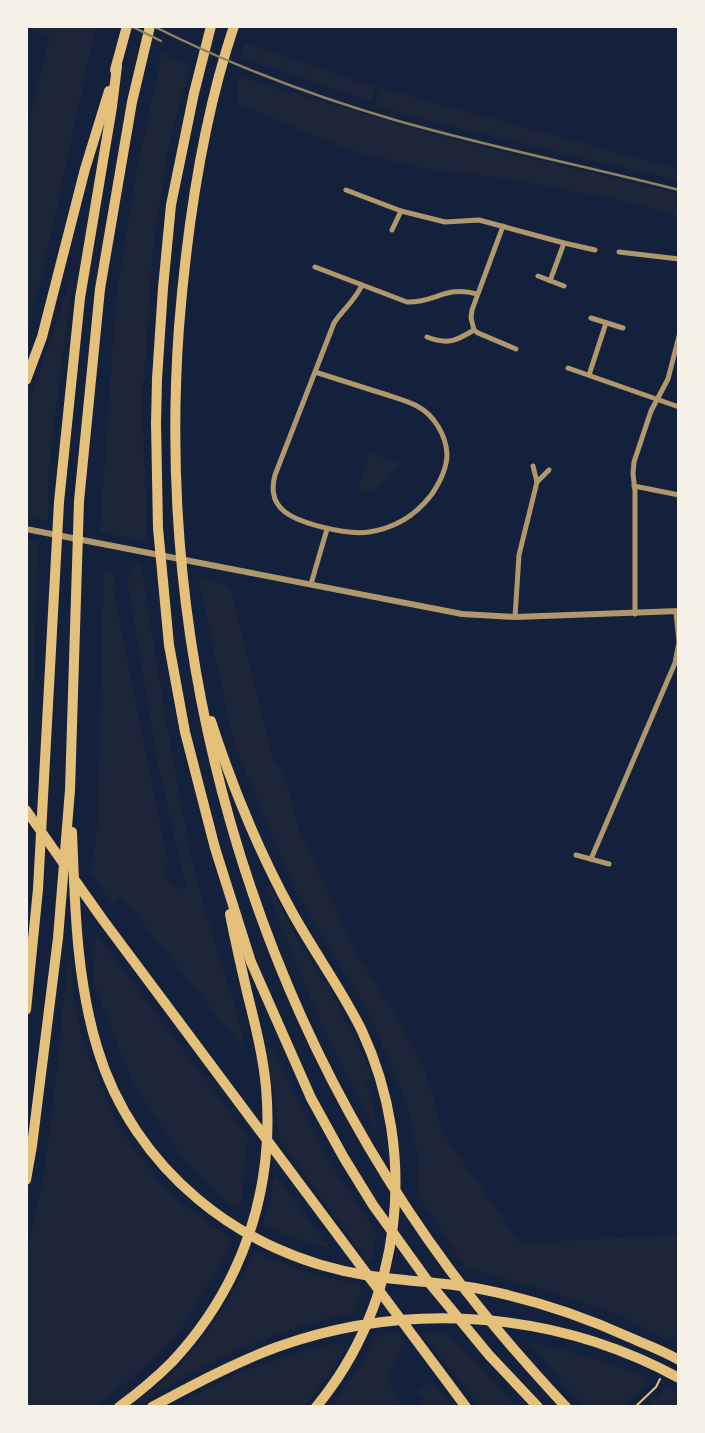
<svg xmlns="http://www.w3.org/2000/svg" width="705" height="1433" viewBox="0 0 705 1433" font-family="'Nunito Sans',sans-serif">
	<rect width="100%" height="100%" fill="#14213d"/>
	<g fill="#1d2539">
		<polygon points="26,26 96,26 45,261 26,336 26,135 50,38"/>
		<polygon points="245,43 376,88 371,102 240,57"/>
		<polygon points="162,53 190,65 168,150 154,236 142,402 147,542 100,532 116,299 135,179"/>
		<polygon points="239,77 444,137 679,194 679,216 617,200 516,180 427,169 355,152 292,127 239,104"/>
		<polygon points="380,88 679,169 679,181 409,116 375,104"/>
		<polygon points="73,275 48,474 48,521 26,517 26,411"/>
		<path d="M369,453L401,463C396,472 381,490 370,491C365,491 363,490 358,488Z"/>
		<polygon points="26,539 38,542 29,793 26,789"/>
		<path d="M137,563L141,565L166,721L191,857L209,923L239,1021L244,1050L120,895L113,904L91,873L97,828L104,569L108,568C118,576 115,587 115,598L168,864L163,873C166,882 172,886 180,889L186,886L157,761L128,583L132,567Z"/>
		<polygon points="198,577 230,586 273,759 281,765 299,829 354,949 402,1026 426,1073 442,1131 520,1243 679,1235 679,1332 668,1341 619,1315 524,1284 466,1268 417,1195 419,1159 407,1105 368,1011 295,890 234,744"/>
		<polygon points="270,885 295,935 331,993 360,1050 372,1078 366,1081 374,1108 377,1135 321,1024 266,888"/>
		<polygon points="99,937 248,1137 240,1209 229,1203 217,1192 178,1152 132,1081 95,986 92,943"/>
		<polygon points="71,959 74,998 84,1044 111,1111 132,1146 159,1182 182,1204 232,1239 217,1271 179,1331 152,1359 122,1386 93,1407 26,1407 26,1260 45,1168 56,1077 68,961"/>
		<polygon points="270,1046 332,1166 376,1231 372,1262 366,1259 279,1139 274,1092 267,1052"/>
		<polygon points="274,1173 330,1248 285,1235 262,1224 271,1199"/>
		<path d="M259,1254L322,1277L358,1284L362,1291L354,1312C320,1321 285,1330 252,1344C210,1361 172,1384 133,1406C147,1394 161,1383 175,1370C208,1338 231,1297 252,1256Z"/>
		<polygon points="447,1332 508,1398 516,1407 480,1407 421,1333"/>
		<polygon points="397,1333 403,1343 387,1380 403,1407 331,1407 361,1364 375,1337"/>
		<polygon points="343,1342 344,1347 343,1353 318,1389 304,1407 174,1407 234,1375 283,1357"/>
		<path d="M529,1342C570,1351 608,1361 647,1378L643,1388L622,1407H586L564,1385Z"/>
		<path d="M432,1384L438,1387L452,1407H421C424,1400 422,1397 417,1392L426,1385Z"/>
		<polygon points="666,1387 679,1392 679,1407 646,1407"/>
	</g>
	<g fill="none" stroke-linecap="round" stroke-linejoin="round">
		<polyline stroke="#e5c07b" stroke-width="2" points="635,1407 656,1387 660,1379"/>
		<g stroke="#b1986c" stroke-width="5">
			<polyline points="346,190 401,211 445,222 479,220 564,243 595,250"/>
			<polyline points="503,226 472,310 471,318 474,330 478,333 516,349"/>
			<polyline points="392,230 401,211"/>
			<polyline points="619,252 679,259"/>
			<path d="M315,267L407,302C435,303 446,285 477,294"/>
			<polyline points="538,276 564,286"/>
			<polyline points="550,281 564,243"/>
			<polyline points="591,318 623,328"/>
			<path d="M427,337C448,345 456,341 474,330"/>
			<polyline points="568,368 679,407"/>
			<path d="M315,372C337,379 359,386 381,393C393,397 406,400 417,406C434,415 446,435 447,454C447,468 440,482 432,494C417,514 395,528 369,532C349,535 292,524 279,506C272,497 272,486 275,475L334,323C344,308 354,302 362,285"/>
			<polyline points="589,375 606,323"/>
			<polyline points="537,482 549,470"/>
			<polyline points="634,486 679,495"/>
			<polyline points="311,584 327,529"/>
			<polyline points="635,614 635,491 633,474 634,462 651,411 668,379 679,336"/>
			<polyline points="515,617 519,555 537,482 533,466"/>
			<polyline points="576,855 609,864"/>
			<polyline points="591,859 675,663 679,642 676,612"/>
		</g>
		<polyline stroke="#b1986c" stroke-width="6" points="26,529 462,614 515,617 679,611"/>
		<g stroke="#e5c07b" stroke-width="10">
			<polyline points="211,26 194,93 171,205 163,288 157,379 156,423 158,528 169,645 185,732 215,848 251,962 311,1098 344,1158 373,1205 427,1280 489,1355 538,1407"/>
			<path d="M234,26C202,121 187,227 179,327C155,661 250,1000 450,1270C486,1318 525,1363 566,1407"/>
			<polyline points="115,70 127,26"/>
			<polyline points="26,380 42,337 85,169 109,91"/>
			<path d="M211,721C232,786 259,852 292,912C314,952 342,990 362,1031C419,1154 403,1302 316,1407"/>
			<polyline points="26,810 66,867"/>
			<path d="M72,832C75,905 76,977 97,1047C133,1169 241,1255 365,1275C401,1281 438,1282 475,1288C529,1298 581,1315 631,1338C647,1345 664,1351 679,1360"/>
			<polyline points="74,879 103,920 466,1407"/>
			<polyline points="26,1010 38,889 59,502 80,298 112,107 117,66"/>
			<polyline points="26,1180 32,1146 58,938 70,790 79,501 100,289 132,102 150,26"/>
			<path d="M119,1407C138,1393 156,1378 172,1362C243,1286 275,1189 266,1087C263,1055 255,1024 247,992C241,966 235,940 230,914"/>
			<path d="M152,1407C193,1385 234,1363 277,1347C409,1300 556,1311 679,1378"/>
		</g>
		<g stroke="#918062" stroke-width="2.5">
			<polyline points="131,26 161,41"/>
			<path d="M153,26C231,65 312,96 395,120C489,147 585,166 679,190"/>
		</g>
	</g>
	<rect width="705" height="1433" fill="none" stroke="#f6f1e7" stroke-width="56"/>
</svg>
